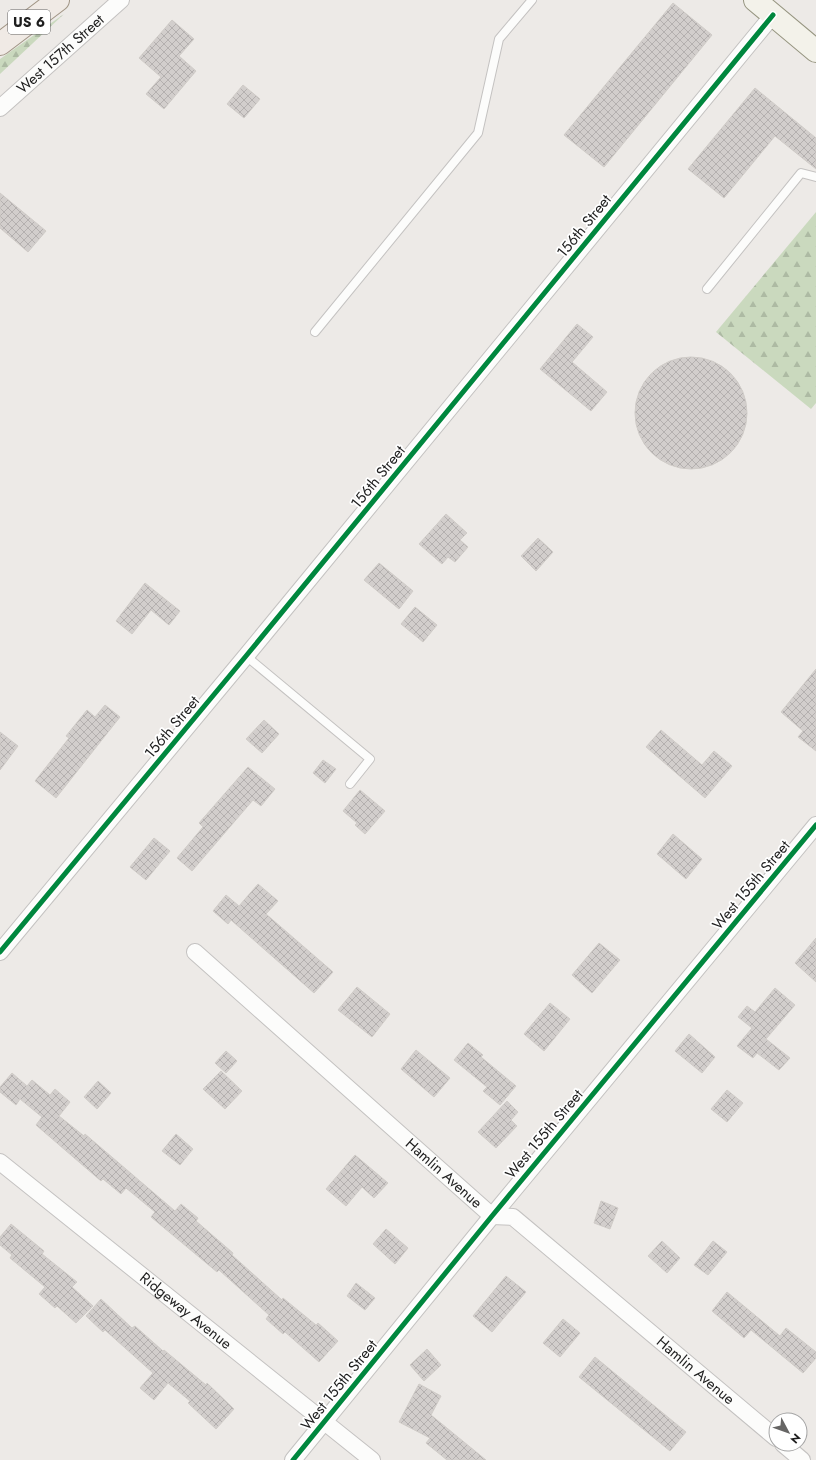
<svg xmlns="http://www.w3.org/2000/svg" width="816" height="1460" viewBox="0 0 816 1460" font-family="Jost,sans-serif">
	<defs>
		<pattern id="forest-firs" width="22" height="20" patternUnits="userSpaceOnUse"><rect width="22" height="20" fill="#cad9be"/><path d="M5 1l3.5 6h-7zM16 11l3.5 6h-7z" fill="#adbaa3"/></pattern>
		<pattern id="building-cross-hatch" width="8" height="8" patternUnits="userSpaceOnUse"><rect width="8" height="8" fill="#d2cecc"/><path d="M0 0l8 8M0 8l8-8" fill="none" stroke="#b4b0af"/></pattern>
	</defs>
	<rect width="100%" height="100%" fill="#edeae7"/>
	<g fill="url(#forest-firs)">
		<polygon points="64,14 0,74 0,59"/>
		<polygon points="816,212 816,403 811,409 716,332"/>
	</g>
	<g fill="url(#building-cross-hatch)" stroke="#d0ccc8">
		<polygon points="673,3 712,35 604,167 564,135"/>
		<polygon points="172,20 194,39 179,56 196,71 164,109 146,94 161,77 139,58"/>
		<polygon points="243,85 260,99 244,118 227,104"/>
		<polygon points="755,88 816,138 816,169 775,136 724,198 688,169"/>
		<polygon points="0,193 46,231 28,252 0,228"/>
		<polygon points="577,324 593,337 572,362 607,392 591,411 540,369"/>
		<circle cx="691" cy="413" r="56"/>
		<polygon points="446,514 467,533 460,540 468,547 455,562 448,557 442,564 419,544"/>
		<polygon points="538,538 553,552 536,571 521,556"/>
		<polygon points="379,563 413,591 399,609 364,580"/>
		<polygon points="145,583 180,611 169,625 151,610 132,634 116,621"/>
		<polygon points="415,607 437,625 423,642 401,624"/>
		<polygon points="816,669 816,751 798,737 803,731 781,712"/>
		<polygon points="105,705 120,717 56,798 35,781 69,738 66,736 87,710 95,717"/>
		<polygon points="264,720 279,734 262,753 246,739"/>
		<polygon points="661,730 702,765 714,751 732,766 705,798 646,747"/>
		<polygon points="0,732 18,746 0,770"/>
		<polygon points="323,760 336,769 325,783 313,773"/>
		<polygon points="248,767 275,789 261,806 253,800 192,871 177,858 203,827 199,823"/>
		<polygon points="360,790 385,811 365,834 355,825 357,823 343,811"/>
		<polygon points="673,834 702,859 686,879 657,854"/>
		<polygon points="154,838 170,851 146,880 130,867"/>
		<polygon points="258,884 278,901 266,914 333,972 314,993 231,920 228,924 213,911 226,895 239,906"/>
		<polygon points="816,938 816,982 795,963"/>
		<polygon points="599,943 620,960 592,993 572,975"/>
		<polygon points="357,987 390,1014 372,1037 338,1010"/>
		<polygon points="775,988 795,1005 766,1039 790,1058 779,1070 757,1053 753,1058 737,1046 752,1028 738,1017 747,1006 755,1012"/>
		<polygon points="550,1003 570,1019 544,1051 524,1034"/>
		<polygon points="689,1034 715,1057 702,1073 675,1051"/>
		<polygon points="468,1043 483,1055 481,1057 516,1086 500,1105 483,1091 487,1087 454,1060"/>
		<polygon points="416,1050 450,1078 434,1097 401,1069"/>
		<polygon points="226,1051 237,1061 226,1073 215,1063"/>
		<polygon points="221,1071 242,1091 225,1109 203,1089"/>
		<polygon points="12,1073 27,1086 32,1080 50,1095 55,1089 70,1102 59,1116 84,1136 85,1134 175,1211 181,1204 198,1218 196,1221 233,1253 232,1255 282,1300 283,1298 316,1325 318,1323 338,1341 319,1362 285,1332 283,1334 266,1319 269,1315 219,1270 217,1272 151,1217 155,1212 126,1188 121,1194 103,1179 101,1181 36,1125 42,1117 20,1099 16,1105 0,1092 0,1087"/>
		<polygon points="98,1081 111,1093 97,1109 84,1097"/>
		<polygon points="727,1090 743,1103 727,1122 711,1109"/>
		<polygon points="507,1101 518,1112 511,1120 517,1126 496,1148 478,1132"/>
		<polygon points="176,1134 193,1149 180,1165 162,1151"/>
		<polygon points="355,1155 388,1183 374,1198 362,1187 346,1206 326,1189"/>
		<polygon points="601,1201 618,1208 610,1229 594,1223"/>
		<polygon points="11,1224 44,1251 42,1254 77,1282 72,1287 93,1306 76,1323 57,1306 55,1308 39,1294 45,1287 10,1258 12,1255 0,1245 0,1237"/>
		<polygon points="386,1229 408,1248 395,1264 373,1244"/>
		<polygon points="662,1241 680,1258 667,1273 648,1256"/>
		<polygon points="713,1241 727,1252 708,1275 694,1265"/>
		<polygon points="506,1276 526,1292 492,1332 473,1316"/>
		<polygon points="356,1283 375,1298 365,1310 347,1296"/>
		<polygon points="727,1292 780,1336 786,1328 816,1352 816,1358 803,1373 751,1330 744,1338 712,1311"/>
		<polygon points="101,1299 132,1328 135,1326 163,1351 164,1350 206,1385 207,1383 234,1409 216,1429 188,1403 190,1401 168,1383 154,1400 140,1388 153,1373 105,1330 103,1332 86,1316"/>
		<polygon points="563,1319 580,1333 560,1357 543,1343"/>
		<polygon points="427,1349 441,1365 424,1381 410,1365"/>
		<polygon points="595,1357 686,1432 670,1451 579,1377"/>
		<polygon points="419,1384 441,1396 431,1415 486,1460 447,1460 426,1443 430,1438 399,1422"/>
	</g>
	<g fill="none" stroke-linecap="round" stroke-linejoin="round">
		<defs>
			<g id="lane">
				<polyline points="707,289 801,173 816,177"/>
				<polyline points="315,332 478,133 499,39 532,0"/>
				<polyline points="246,656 370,759 350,784"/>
			</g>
			<g id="street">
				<path id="s1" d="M0,108L121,0"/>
				<polyline points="0,952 246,656 773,15"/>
				<path id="s2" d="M195,952L492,1216L513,1217L776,1438"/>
				<path id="s3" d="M0,1162L372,1460"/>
				<polyline points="783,1444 802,1460"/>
				<polyline points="293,1460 492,1216 816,825"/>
			</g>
			<polyline id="secondary" points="755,0 816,51"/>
			<polyline id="primary" points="0,44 58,0"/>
		</defs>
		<use href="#lane" stroke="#c4c2c1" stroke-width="10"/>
		<use href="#street" stroke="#c4c2c1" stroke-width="18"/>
		<use href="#secondary" stroke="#969580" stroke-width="24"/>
		<use href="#primary" stroke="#a19585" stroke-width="24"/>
		<use href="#lane" stroke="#fcfcfb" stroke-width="8"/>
		<use href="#street" stroke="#fcfcfb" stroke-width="16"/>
		<use href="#secondary" stroke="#f3f2ea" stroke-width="22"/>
		<use href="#primary" stroke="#f0eae5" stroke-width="22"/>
		<defs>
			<g id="cycleway">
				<polyline points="0,952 246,656 773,15"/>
				<polyline points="293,1460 492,1216 816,825"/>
			</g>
		</defs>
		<use href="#cycleway" stroke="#fff" stroke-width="8"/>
		<use href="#cycleway" stroke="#00873e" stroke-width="5"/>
	</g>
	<g text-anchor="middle" stroke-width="3.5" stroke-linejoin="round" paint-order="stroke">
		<rect fill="#fff" stroke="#626262" stroke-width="1" x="8" y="10" width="42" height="24" rx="3"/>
		<g font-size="14" font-weight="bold" fill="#1e1e1e">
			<text x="29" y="27">US 6</text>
		</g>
		<g font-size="15" fill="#1e1e1e" stroke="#fff">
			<text dy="5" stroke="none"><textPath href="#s1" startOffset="81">West 157th Street</textPath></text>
			<text transform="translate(584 226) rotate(-51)" y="5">156th Street</text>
			<text transform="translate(378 477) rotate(-51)" y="5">156th Street</text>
			<text transform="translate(172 727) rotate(-50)" y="5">156th Street</text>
			<text transform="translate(751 885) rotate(-50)" y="5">West 155th Street</text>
			<text transform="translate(544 1134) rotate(-50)" y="5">West 155th Street</text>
			<text dy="5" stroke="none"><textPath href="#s2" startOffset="333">Hamlin Avenue</textPath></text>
			<text dy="5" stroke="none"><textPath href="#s3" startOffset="238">Ridgeway Avenue</textPath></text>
			<text dy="5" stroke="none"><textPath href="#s2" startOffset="657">Hamlin Avenue</textPath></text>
			<text transform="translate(339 1385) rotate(-51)" y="5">West 155th Street</text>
		</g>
	</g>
	<g transform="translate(788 1432) rotate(131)"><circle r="19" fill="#ffffff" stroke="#a5a5a5"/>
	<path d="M0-3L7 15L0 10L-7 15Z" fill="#666564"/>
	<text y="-6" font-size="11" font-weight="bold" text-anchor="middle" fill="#1e1e1e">N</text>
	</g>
</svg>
